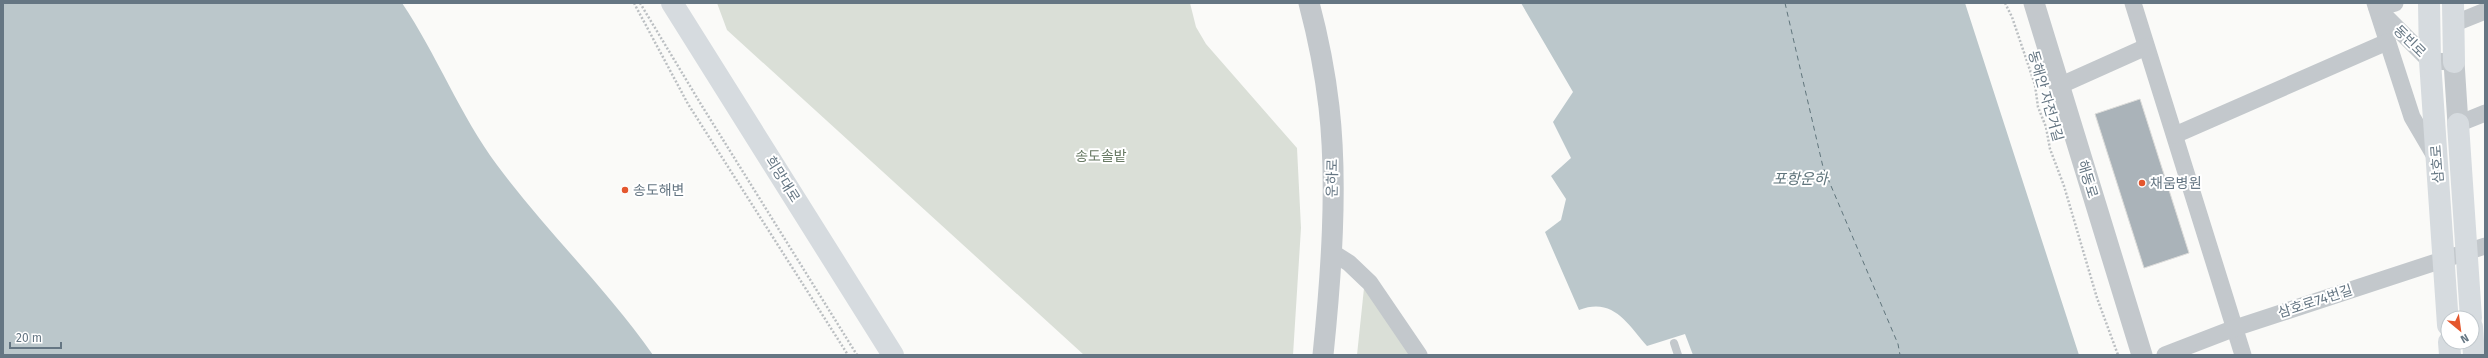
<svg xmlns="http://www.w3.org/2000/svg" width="2488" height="358" viewBox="0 0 2488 358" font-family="'Fira Sans','Noto Sans KR',sans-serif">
	<rect width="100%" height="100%" fill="#fafaf8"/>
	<g fill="#dadfd7">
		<polygon points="717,3 1190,3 1196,27 1206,44 1297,148 1301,228 1293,355 1084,355 727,30"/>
		<polygon points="1364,288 1411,355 1357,355"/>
	</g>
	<g fill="#bbc7cb">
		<path d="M3,3H402C437,55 460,115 497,165C546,231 606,288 653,355H3Z"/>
		<path d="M1521,3H1965L2079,355H1693L1685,334L1647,346C1627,323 1613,297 1579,310L1545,232L1561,220L1566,199L1551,176L1571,158L1553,122L1573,92Z"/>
	</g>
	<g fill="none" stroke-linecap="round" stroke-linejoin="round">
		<polyline stroke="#60757c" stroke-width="1" stroke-dasharray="5 4" stroke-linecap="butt" points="1785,3 1823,167 1898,344 1900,355"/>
	</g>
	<polygon fill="#aab3b9" stroke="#dcdcda" points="2140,99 2189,253 2144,268 2095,114"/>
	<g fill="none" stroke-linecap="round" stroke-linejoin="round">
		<g stroke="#bbbfc2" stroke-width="2.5" stroke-dasharray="2 2" stroke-linecap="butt">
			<polyline points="634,3 688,104 848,355"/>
			<polyline points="640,3 702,106 857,355"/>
			<polyline points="2005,3 2012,17 2035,85 2038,107 2046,127 2050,149 2064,186 2097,298 2118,355"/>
		</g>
		<polyline stroke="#c3c8cc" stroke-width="8" points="1674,343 1678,355"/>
		<g stroke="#c3c8cc" stroke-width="17">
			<polyline points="2133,3 2243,355"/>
			<polyline points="2375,3 2412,117 2436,158"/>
			<polyline points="2377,8 2395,3"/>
			<polyline points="2379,10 2430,61 2454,62"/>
			<polyline points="2453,24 2485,11"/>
			<polyline points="2059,86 2146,47"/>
			<polyline points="2458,124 2485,113"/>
			<polyline points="2175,135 2387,42"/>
			<polyline points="1330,251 1349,263 1370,283 1419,355"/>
			<polyline points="2165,355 2235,328 2485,246"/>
		</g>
		<g stroke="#c3c8cc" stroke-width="21">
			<path d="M1309,3C1318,37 1325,72 1329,107C1338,185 1331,277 1323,355"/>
			<polyline points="2034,3 2142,355"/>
			<polyline points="2454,62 2458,124"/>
		</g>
		<g stroke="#d6dbdf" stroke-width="22">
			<polyline points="672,3 893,355"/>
			<polyline points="2429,3 2430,61 2448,325"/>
			<polyline points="2453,3 2454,62"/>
			<polyline points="2458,124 2471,318"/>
			<polyline points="2472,327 2474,355"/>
			<polyline points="2449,342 2450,355"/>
		</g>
	</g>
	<g fill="#e4572e" stroke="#fff" stroke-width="1.5">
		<circle cx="2142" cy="183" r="4"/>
		<circle cx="625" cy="190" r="4"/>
	</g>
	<g text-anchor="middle" stroke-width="4" stroke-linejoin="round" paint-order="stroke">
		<g font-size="14" fill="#657683" stroke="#fff">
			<text transform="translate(2410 41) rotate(45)" y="5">동빈로</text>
			<text transform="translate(2046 96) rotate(74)" y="5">동해안 자전거길</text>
			<text transform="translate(2437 164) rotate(-94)" y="5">삼호로</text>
			<text transform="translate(1332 178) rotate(-89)" y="5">운하로</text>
			<text transform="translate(783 179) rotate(58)" y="5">희망대로</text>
			<text transform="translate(2088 179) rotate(73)" y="5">해동로</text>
			<text transform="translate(2315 301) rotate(-18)" y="5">삼호로74번길</text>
		</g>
		<g font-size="14" fill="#687a64" stroke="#fff">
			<text x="1101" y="161">송도솔밭</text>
		</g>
		<g font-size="14" fill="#657683" stroke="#fff" text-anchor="start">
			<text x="2150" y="188">채움병원</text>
			<text x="633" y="195">송도해변</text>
		</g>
		<g font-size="15" font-style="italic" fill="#60757c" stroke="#fff">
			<text x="1800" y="184">포항운하</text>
		</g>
	</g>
	<rect width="2488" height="358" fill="none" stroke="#657683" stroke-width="8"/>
	<g transform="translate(2460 330) rotate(151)"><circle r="19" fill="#ffffff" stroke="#c1c8cd"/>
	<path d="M0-3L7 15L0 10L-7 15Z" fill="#e4572e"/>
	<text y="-6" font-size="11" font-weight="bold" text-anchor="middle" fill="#657683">N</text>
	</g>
	<path d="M10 342v6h51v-6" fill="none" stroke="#657683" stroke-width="2"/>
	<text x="16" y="342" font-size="12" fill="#657683" stroke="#ffffff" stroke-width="3" paint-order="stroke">20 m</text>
</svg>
